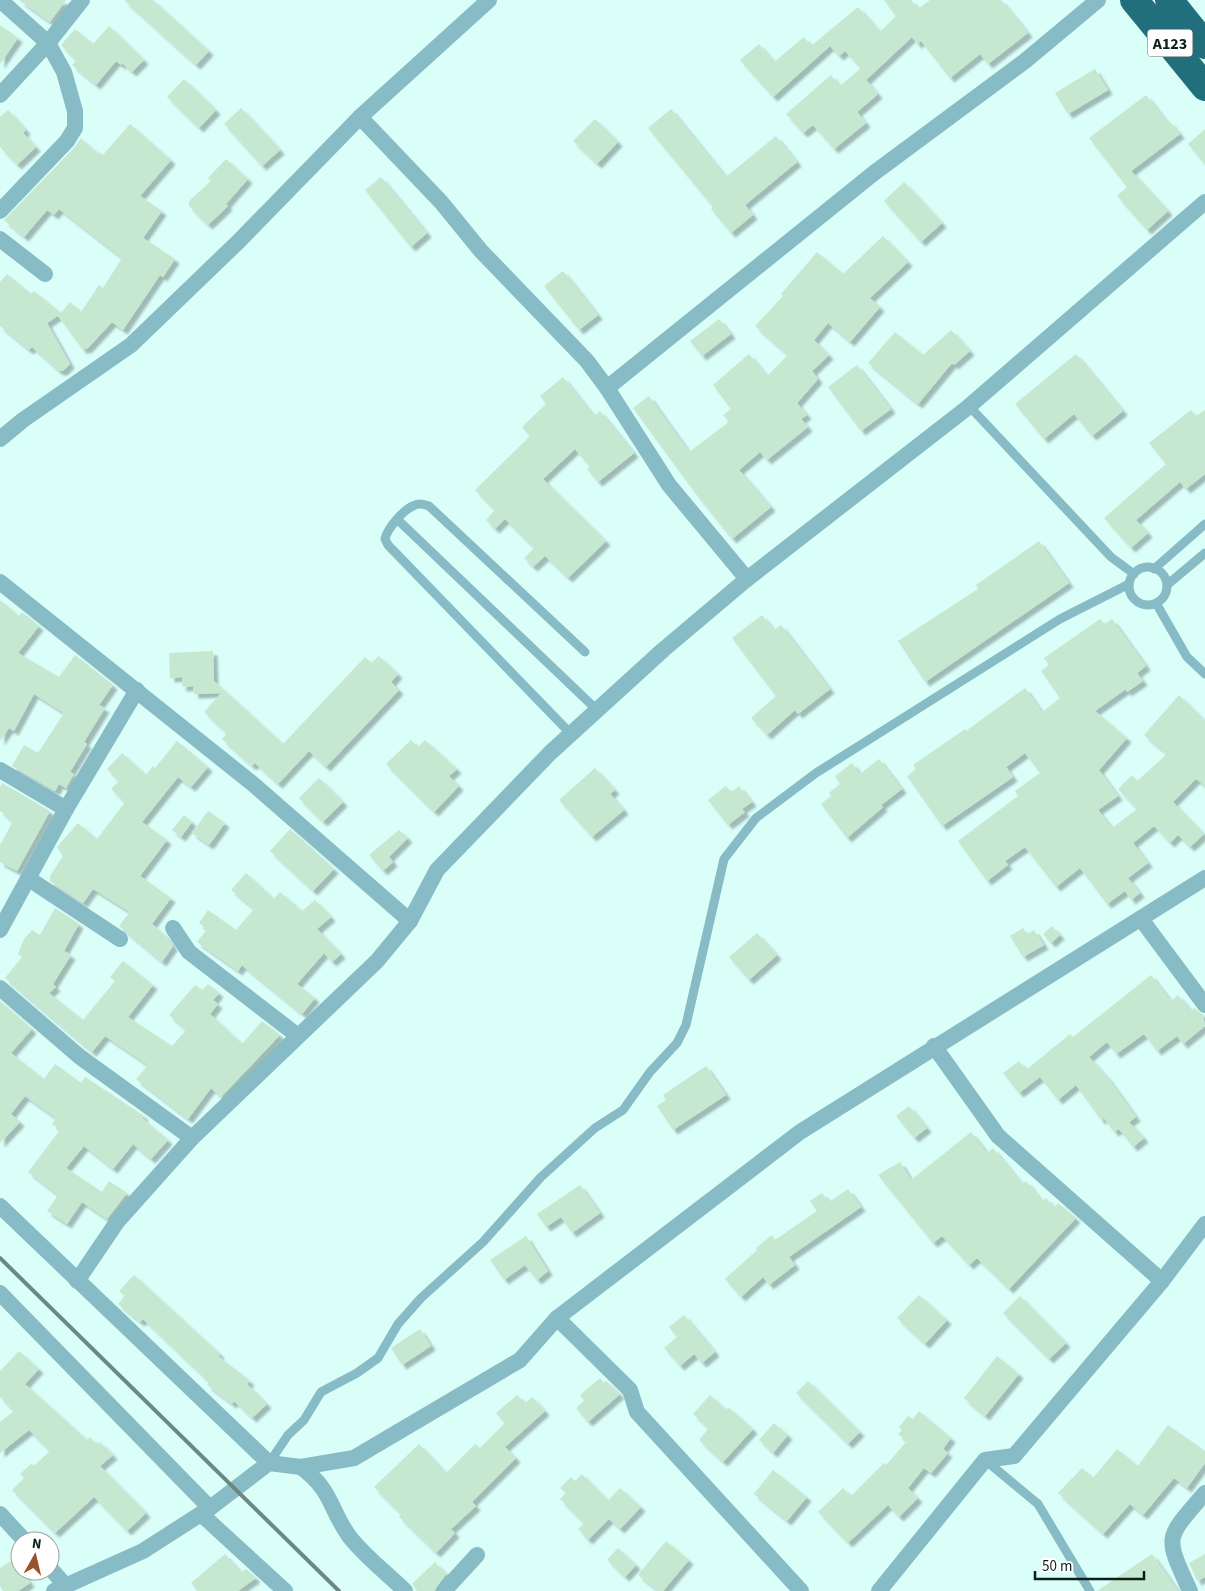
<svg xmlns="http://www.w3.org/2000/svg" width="1205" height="1591" viewBox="0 0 1205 1591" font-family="'Source Sans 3',sans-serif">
	<defs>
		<filter id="shadow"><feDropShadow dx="4.5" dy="4.5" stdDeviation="1" flood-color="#0004"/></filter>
	</defs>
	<rect width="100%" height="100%" fill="#dafef8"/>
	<g fill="#c6e8d1" filter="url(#shadow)">
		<polygon points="19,0 66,0 50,22"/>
		<polygon points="124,0 153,0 209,51 196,65"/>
		<polygon points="884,0 911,0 918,9 930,0 1001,0 1028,33 988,64 980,54 950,78 921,41 917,44 912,37 866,80 878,94 857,112 866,123 834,149 813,125 803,133 786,114 831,75 840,86 861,68 845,51 839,56 830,46 773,97 740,60 759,44 774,62 804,37 811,46 858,7 880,32 896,16"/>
		<polygon points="0,25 18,38 0,64"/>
		<polygon points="109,26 144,60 132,72 122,63 121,65 116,61 96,85 72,65 76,60 61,45 75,29 93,44"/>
		<polygon points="1095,69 1108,90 1068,114 1055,93"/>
		<polygon points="184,79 216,110 199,128 167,97"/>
		<polygon points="1146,95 1168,123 1170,122 1180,134 1131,171 1168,211 1147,230 1117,196 1127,187 1089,138"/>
		<polygon points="241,108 280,150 262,166 224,124"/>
		<polygon points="671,109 726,177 776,136 797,162 745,205 753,215 731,233 711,209 713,207 648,128"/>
		<polygon points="8,110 26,130 23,133 36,147 17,165 0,147 0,117"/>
		<polygon points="595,119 618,142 597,164 573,141"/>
		<polygon points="130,124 171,160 140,196 162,211 143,238 175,259 163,277 160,275 123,330 112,322 87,349 85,348 83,350 58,316 59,315 47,323 70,364 63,371 59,371 32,347 29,350 0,326 0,282 7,274 31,294 34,291 61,313 70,302 81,312 99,285 103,288 122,258 59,209 54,215 47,210 24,237 4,220 74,148 81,138 98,154 99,152 103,155"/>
		<polygon points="1205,129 1205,164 1188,144"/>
		<polygon points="226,159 248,179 226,204 228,206 208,225 189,206 189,201 211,181 208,178"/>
		<polygon points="381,177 427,233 411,247 365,190"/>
		<polygon points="904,182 942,223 921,242 884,201"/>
		<polygon points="883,236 908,262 870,298 880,307 850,342 828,323 814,340 829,355 812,371 818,379 797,403 807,415 801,419 808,427 767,460 760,452 739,470 771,507 732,539 696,494 633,408 649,396 689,452 729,422 723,415 731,409 713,385 749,354 767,376 788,355 755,326 783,296 781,294 817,252 843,274"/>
		<polygon points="563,271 598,315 579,330 544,286"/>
		<polygon points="719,319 731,334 702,356 690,341"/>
		<polygon points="951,330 970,351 954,365 952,363 918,404 868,363 895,332 923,355"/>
		<polygon points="1076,354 1123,411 1092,436 1074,414 1044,439 1015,404"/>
		<polygon points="857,365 891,409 861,431 828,387"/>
		<polygon points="563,377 594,416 600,411 634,453 598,482 587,469 590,467 575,449 543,479 606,541 568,578 545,556 533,567 524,558 534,548 505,519 495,529 486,520 495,510 475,490 530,436 522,427 546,404 540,396"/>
		<polygon points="1191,410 1196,416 1205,410 1205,474 1186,489 1180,482 1136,520 1148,533 1131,548 1104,518 1166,464 1149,443"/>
		<polygon points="1039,541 1069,583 925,682 898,641 978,589 976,585"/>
		<polygon points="0,600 19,616 22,612 39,626 18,653 59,677 75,655 113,685 99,705 105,708 84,742 87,744 70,772 74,774 66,788 59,784 55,791 12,766 24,745 38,753 64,713 34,694 14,731 9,728 0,741"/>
		<polygon points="762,615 774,630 781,625 830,689 798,714 795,710 767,735 751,718 776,696 732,638"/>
		<polygon points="1100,619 1105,624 1112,619 1146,666 1137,673 1143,681 1127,692 1126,689 1095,711 1127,738 1099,770 1118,796 1098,810 1112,828 1137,809 1118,789 1132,775 1137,781 1167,754 1144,735 1179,695 1205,721 1205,786 1196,779 1173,802 1204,834 1190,847 1178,835 1170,843 1154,826 1133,843 1148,863 1128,878 1140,893 1131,900 1125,891 1107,904 1080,868 1056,887 1025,847 1005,861 1008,865 987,881 958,841 1018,796 1015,791 1040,773 1025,753 1006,767 1013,777 942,826 907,776 916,769 913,765 965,729 966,731 1025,688 1042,712 1060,698 1041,671 1049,665 1044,658"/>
		<polygon points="213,651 214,681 283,744 365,657 371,663 379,656 398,674 391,682 399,690 326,767 309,751 278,784 255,763 252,766 222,739 227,733 204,712 221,693 194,694 193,686 182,687 182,677 170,678 169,653"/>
		<polygon points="411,740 418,747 425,740 457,769 449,776 459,786 434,812 386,764"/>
		<polygon points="177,741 208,767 191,787 178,777 142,822 167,840 140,876 171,898 152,924 166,936 173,946 162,962 119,926 130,912 93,889 83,903 50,881 50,876 63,856 57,847 78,823 97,839 125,802 111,789 119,781 107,769 122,753 146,775 153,766 155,768"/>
		<polygon points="879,759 902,789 881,805 883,807 847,838 821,804 831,796 829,793 840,784 835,776 852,763 860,774"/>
		<polygon points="595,768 615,790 610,794 624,810 592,837 559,800"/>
		<polygon points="319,778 343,802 323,822 299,798"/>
		<polygon points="2,783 50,811 17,871 0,862 0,845 13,821 0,811 0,787"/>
		<polygon points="726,786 731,792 739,786 752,802 742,809 745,812 728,825 708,800"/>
		<polygon points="208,811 225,823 209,845 192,833"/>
		<polygon points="184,815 192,822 181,837 172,830"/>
		<polygon points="290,829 334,869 313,891 270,851"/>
		<polygon points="399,830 408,838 389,857 393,862 383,871 369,855"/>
		<polygon points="246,873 274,899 280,892 302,911 315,900 331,917 317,929 341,954 332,962 324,953 297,984 315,998 302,1014 242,965 238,971 197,942 207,929 199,923 208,910 236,930 254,909 231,890"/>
		<polygon points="55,908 79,924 64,951 71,955 53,984 56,987 49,993 83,1020 115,981 110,977 123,961 153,985 128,1017 172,1046 186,1030 169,1015 195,985 202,990 208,984 219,993 213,1000 218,1004 210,1014 242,1044 262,1021 280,1035 221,1097 211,1088 188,1119 136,1079 148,1065 105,1036 92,1052 5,978 22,957 18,954 24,939 32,930 40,935"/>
		<polygon points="1052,926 1060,935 1051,943 1043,934"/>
		<polygon points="1023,928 1027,934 1034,930 1044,945 1023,957 1010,936"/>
		<polygon points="757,933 777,955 749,980 729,957"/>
		<polygon points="1151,975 1171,1001 1178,995 1191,1011 1194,1008 1203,1015 1205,1026 1183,1044 1177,1036 1157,1051 1144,1034 1116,1054 1107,1042 1089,1057 1107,1077 1136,1117 1129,1122 1144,1138 1133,1147 1119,1129 1114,1132 1104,1118 1101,1120 1076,1085 1058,1100 1040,1077 1019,1093 1003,1073 1019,1061 1026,1070 1070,1034 1073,1037"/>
		<polygon points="0,1001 32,1029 11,1053 44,1079 55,1064 81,1083 85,1077 144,1116 142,1118 168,1140 151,1159 133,1144 113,1169 84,1146 66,1168 102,1192 109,1181 127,1193 107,1219 82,1202 67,1224 47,1211 58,1195 28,1172 60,1130 52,1124 56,1118 25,1096 11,1114 20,1122 0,1143"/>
		<polygon points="706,1066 726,1095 673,1130 657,1106 666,1100 663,1095"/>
		<polygon points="909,1106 927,1128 914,1138 896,1116"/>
		<polygon points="971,1132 987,1153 993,1148 1022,1184 1026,1181 1042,1201 1046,1198 1055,1207 1058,1203 1076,1218 1009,1289 977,1258 969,1265 942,1236 933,1243 878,1175 900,1162 911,1180"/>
		<polygon points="580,1185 600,1213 572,1233 561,1217 546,1227 537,1214"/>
		<polygon points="848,1189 861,1207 789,1257 795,1265 769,1285 763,1277 741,1297 725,1279 757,1250 756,1248 772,1235 775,1240 817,1211 810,1201 822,1193 829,1202"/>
		<polygon points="526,1236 548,1271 537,1280 525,1265 504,1280 490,1260"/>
		<polygon points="134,1275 220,1354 218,1356 250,1381 247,1384 267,1404 252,1418 234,1401 232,1404 207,1385 209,1382 143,1319 140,1322 118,1304 125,1296 119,1291"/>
		<polygon points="919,1295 947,1320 925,1344 897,1318"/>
		<polygon points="1020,1296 1066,1343 1049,1359 1003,1313"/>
		<polygon points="684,1315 715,1352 702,1363 694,1354 680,1366 664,1348 677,1337 669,1327"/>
		<polygon points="420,1329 431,1346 402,1365 391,1348"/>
		<polygon points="19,1351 39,1369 25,1384 87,1440 90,1437 97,1445 100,1442 113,1455 100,1466 146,1513 127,1531 94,1497 55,1533 12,1490 24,1478 20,1474 31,1464 35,1465 50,1451 29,1430 0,1453 0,1422 14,1411 0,1397 0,1371"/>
		<polygon points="997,1356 1019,1374 985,1416 964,1398"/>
		<polygon points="600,1378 604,1383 606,1381 620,1394 588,1422 576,1408 584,1401 580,1395"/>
		<polygon points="808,1381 860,1432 848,1444 796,1393"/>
		<polygon points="517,1395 525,1403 532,1397 545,1411 505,1447 516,1458 472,1502 476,1506 451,1529 455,1533 436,1553 399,1517 401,1514 374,1487 419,1444 446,1473 475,1444 480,1448 505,1423 496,1413"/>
		<polygon points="710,1395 726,1410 728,1407 753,1429 723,1462 699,1440 709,1428 693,1414"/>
		<polygon points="919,1411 951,1438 943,1449 948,1453 931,1473 924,1468 908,1488 918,1498 899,1517 888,1505 848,1543 818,1512 843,1488 851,1496 884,1463 886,1465 907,1441 898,1434 902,1430 899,1427 908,1416 913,1419"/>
		<polygon points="774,1423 788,1435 773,1453 759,1440"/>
		<polygon points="1168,1425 1205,1451 1205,1463 1187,1488 1174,1478 1143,1515 1130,1504 1103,1534 1058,1493 1082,1468 1093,1478 1117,1449 1138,1466"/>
		<polygon points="773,1470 807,1497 787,1521 754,1494"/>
		<polygon points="582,1474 608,1501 620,1488 641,1507 620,1529 609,1519 588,1540 578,1529 584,1523 560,1499 566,1493 560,1488 571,1477 575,1481"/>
		<polygon points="666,1541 689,1560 663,1591 658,1591 638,1575"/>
		<polygon points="618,1548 636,1565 625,1577 607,1560"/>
		<polygon points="225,1554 241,1573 246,1569 256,1578 238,1591 198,1591 191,1583"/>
		<polygon points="1152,1554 1178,1591 1097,1591"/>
		<polygon points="1205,1554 1205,1577 1197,1581 1189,1563"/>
		<polygon points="14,1559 30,1583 18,1591 3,1591 0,1586 0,1568"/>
		<polygon points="435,1562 446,1574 434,1591 417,1591 412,1584"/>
	</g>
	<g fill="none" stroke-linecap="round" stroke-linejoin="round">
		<g stroke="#87bbc5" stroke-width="9">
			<polyline points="969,406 1111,557 1134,574"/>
			<polyline points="398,520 597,710"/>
			<circle cx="1148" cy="586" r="19"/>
			<polyline points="1154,569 1205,524"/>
			<polyline points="1167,585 1205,553"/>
			<polyline points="1156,603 1187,657 1205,674"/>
			<path d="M571,734L388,545L385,539C387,529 403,510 413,506C419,503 423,504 429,506L585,652"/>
			<polyline points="985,1460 1038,1504 1090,1591"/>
			<polyline points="269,1463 288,1435 304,1420 321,1392 357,1373 378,1358 398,1324 421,1298 483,1242 541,1177 595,1128 623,1110 650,1072 677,1043 686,1025 724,859 756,818 816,773 1060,619 1129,584"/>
		</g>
		<g stroke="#87bbc5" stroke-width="16">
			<polyline points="0,95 48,43 82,0"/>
			<polyline points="360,117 441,202 481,251 587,361 607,388 669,485 747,579"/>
			<polyline points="0,211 67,141 75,128 75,111 64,72 48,43 0,0"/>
			<polyline points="0,239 45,274"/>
			<polyline points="607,388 874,173 1025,61 1098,0"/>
			<polyline points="0,439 23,420 131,345 239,241 360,117 489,0"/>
			<polyline points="0,582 253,784 410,921"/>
			<polyline points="0,770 66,809"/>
			<polyline points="29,879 120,939"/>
			<polyline points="1141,919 1205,1005"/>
			<polyline points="173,928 189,952 298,1036"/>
			<polyline points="0,930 66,809 137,690"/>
			<polyline points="0,988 80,1057 192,1138"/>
			<polyline points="934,1046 998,1136 1162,1281"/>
			<polyline points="0,1206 269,1463"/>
			<polyline points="77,1281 117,1222 192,1138 377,961 410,921 437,870 550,753 663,650 747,579 967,408 1205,202"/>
			<polyline points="0,1293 210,1508"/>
			<polyline points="557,1318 630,1390 637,1412 801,1591"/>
			<path d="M301,1467C333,1491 329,1508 349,1536C364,1556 387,1573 405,1591"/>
			<polyline points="0,1514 25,1541"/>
			<polyline points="201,1514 285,1591"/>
			<polyline points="50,1568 65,1585"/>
			<polyline points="54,1591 143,1551 210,1508 269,1463 301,1467 354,1458 520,1360 557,1318 800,1132 1205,878"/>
			<polyline points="444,1591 477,1555"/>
			<polyline points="879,1591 985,1460 1014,1456 1162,1281 1205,1224"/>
			<path d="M1190,1591C1164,1534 1165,1540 1205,1493"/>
		</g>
		<g stroke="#216f7c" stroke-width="28">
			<polyline points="1134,0 1205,87"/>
			<polyline points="1169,0 1205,45"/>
		</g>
		<polyline stroke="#6d8783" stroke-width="4" points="0,1258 339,1591"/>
	</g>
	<g text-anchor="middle" stroke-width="4.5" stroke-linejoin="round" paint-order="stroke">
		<rect fill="#fff" stroke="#566260" stroke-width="1" x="1147.5" y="29.5" width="45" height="27" rx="4"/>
		<g font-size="16" font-weight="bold" fill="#0d1f1c">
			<text x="1170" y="49">A123</text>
		</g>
	</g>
	<g transform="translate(35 1556) rotate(8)"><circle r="24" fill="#ffffff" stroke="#9ea5a4"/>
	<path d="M0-4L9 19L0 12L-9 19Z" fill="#99522a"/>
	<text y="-8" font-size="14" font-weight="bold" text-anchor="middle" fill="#0d1f1c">N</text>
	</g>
	<path d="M1035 1571v8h109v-8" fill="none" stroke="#0d1f1c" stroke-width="2.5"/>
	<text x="1042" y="1571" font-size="15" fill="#0d1f1c" stroke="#ffffff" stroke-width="4" paint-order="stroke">50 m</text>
</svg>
